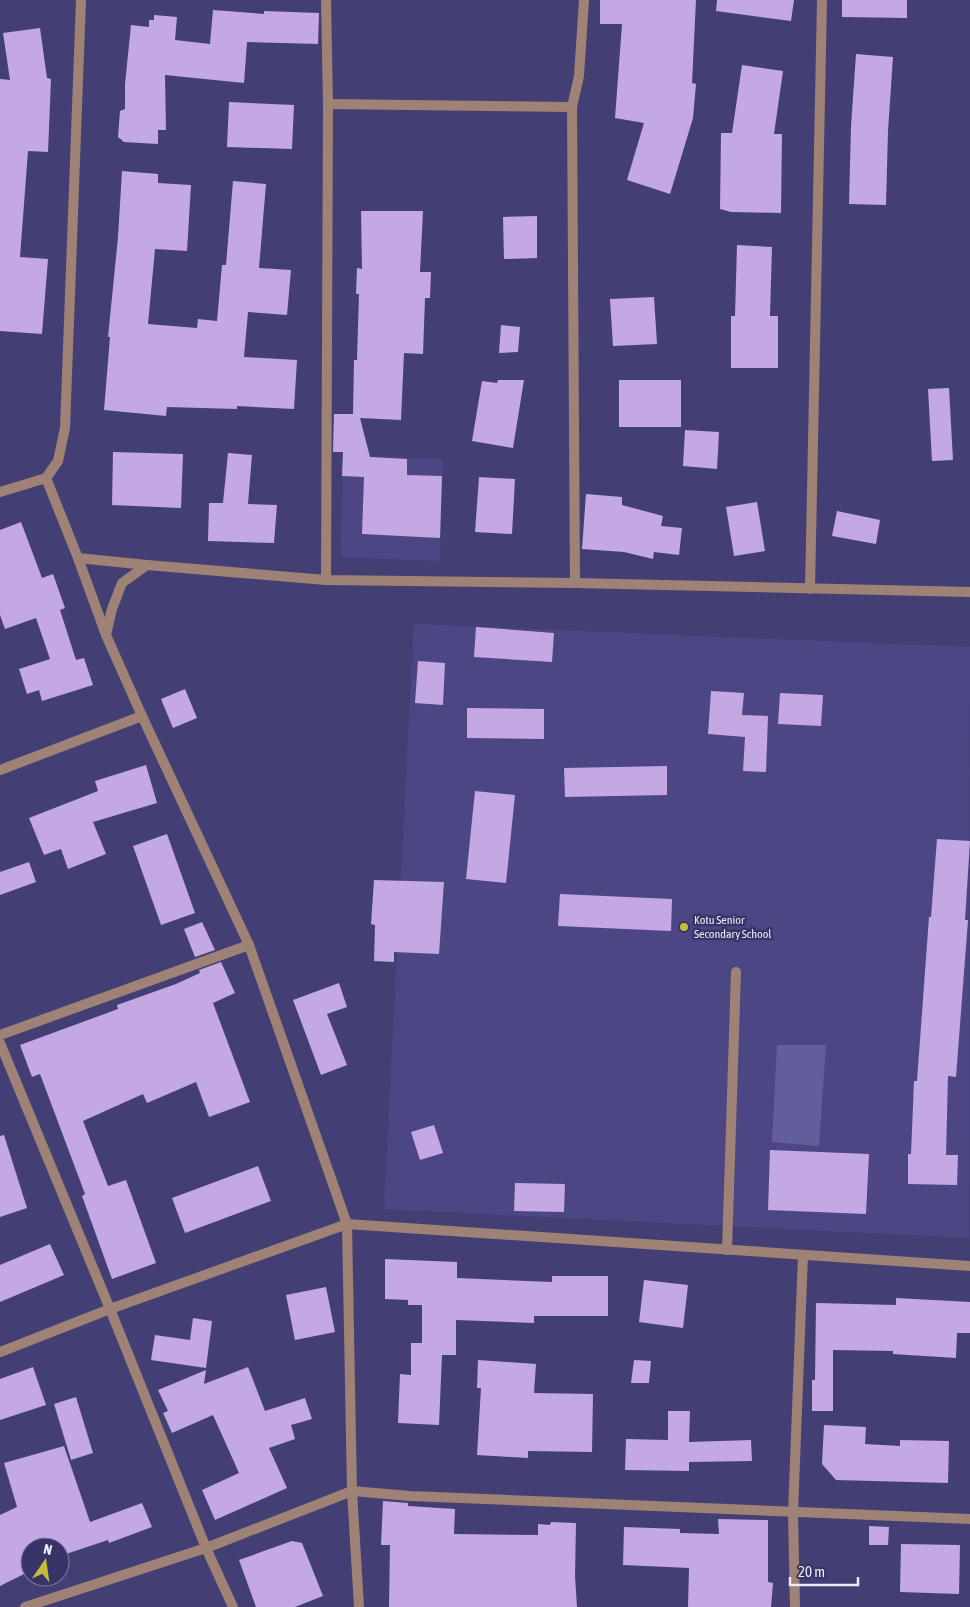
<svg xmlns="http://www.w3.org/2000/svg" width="970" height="1607" viewBox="0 0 970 1607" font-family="'Asap Condensed',sans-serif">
	<rect width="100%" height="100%" fill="#433f74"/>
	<g fill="#4c4784">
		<polygon points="343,455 443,459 440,561 341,557"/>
		<polygon points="414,624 970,647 969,1238 384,1209"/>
	</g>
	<polygon fill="#625e9c" points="777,1045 826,1045 819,1146 772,1142"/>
	<g fill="#c3a8e3">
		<polygon points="600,0 696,0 692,83 696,84 693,118 670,194 627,180 644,123 615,118 622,24 600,24"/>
		<polygon points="717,0 794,0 791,21 716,11"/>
		<polygon points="842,0 907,0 907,18 842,17"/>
		<polygon points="213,10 264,14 264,11 319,13 318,44 247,42 244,83 165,75 166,130 158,130 158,144 124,142 118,137 120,111 125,109 125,84 131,25 149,27 149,20 154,20 154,15 177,17 175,40 210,44"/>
		<polygon points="40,28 47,78 51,79 48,152 28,151 20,257 48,259 42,334 0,331 0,79 10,80 3,33"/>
		<polygon points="856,54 893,57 888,131 886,205 849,204 851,126"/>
		<polygon points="742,65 783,71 774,134 782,134 781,213 731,212 720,209 721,133 732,133"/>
		<polygon points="229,102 294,105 292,149 227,147"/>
		<polygon points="122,171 158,174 158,183 191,185 187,251 155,249 148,324 197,328 198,319 217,321 222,265 226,265 233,181 266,184 259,268 291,270 287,315 248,312 244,357 297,360 294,409 237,406 237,409 167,407 166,416 104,410 110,337 108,337 118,237"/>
		<polygon points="361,211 423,211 420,272 431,272 430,298 425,298 423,354 404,353 401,420 360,418 370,457 407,459 407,475 442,476 440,538 362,534 364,477 342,476 343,452 333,452 334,414 353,414 354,360 357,360 359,294 356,294 357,268 362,269"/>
		<polygon points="537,216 537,258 504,259 503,217"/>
		<polygon points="737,245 772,247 770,316 778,316 778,368 731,368 731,316 735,316"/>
		<polygon points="654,297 657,344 613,346 610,299"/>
		<polygon points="501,325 520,327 518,352 499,353"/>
		<polygon points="498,380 524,380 513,448 472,441 482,381 497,383"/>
		<rect x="619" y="380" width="62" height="47"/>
		<polygon points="949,388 953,460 932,461 928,389"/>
		<polygon points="685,430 719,432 717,469 683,466"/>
		<polygon points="113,452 183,454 181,508 112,505"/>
		<polygon points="228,453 252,455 248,504 277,505 274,543 208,541 209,503 223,503"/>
		<polygon points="479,477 515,479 512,534 475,532"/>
		<polygon points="586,494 622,497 622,505 663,516 661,526 682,528 679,555 654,552 653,559 624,552 582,549"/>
		<polygon points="757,502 765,551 734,556 726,507"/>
		<polygon points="837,511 880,520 876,544 832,536"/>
		<polygon points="21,522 42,578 53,574 65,608 60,610 76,660 84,658 93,685 42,701 39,690 27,694 19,669 50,659 36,618 5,629 0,615 0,530"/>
		<polygon points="476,627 554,633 552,662 474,657"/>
		<polygon points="418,661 445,663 443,705 415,703"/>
		<polygon points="185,689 197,718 173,728 161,699"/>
		<polygon points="711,691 744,693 742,715 768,716 766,772 743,771 745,737 708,734"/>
		<polygon points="780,693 823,695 821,726 778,724"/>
		<polygon points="467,708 544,709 544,739 467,738"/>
		<polygon points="146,765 157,803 93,822 106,854 68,869 61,849 44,855 29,818 98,791 95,781"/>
		<polygon points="667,766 667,795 565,797 564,768"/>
		<polygon points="475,791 515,795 506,883 466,879"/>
		<polygon points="167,834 195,913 161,925 133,846"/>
		<polygon points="937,839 970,841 965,920 968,920 956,1077 948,1076 946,1155 958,1155 957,1185 908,1184 908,1154 911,1154 914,1081 917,1081 929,917 931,917"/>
		<polygon points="29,862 36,882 0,895 0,872"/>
		<polygon points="374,880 444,882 439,954 394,952 394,962 374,961 375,925 371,924"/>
		<polygon points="560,894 672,899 671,931 558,926"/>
		<polygon points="202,922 215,950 195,957 184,929"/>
		<polygon points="221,962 235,993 213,1003 250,1102 209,1117 196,1082 147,1103 143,1094 83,1121 108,1186 126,1180 156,1263 112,1279 82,1196 85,1194 40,1074 32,1077 20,1045 118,1009 117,1005 176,984 200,973 199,970"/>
		<polygon points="339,983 347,1007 327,1014 347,1065 321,1075 293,1000"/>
		<polygon points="434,1125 443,1153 420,1160 411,1132"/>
		<polygon points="4,1135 27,1208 0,1217 0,1136"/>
		<polygon points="770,1150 869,1154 866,1214 768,1210"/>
		<polygon points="258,1166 271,1201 185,1233 172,1198"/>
		<polygon points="515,1183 565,1184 564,1212 514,1211"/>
		<polygon points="50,1244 64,1275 0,1302 0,1265"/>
		<polygon points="385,1259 457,1262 457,1278 552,1282 552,1276 608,1276 608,1316 534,1316 534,1323 456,1320 456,1355 442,1355 439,1425 398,1423 400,1374 411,1375 411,1343 422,1343 422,1305 408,1305 408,1300 385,1299"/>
		<polygon points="644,1280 688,1285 683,1328 639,1322"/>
		<polygon points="326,1287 335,1332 295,1340 286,1295"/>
		<polygon points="896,1298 970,1302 970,1333 957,1333 956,1358 893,1354 893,1351 833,1350 833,1411 812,1411 812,1380 815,1380 816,1303 896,1305"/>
		<polygon points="193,1318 212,1321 206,1368 151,1360 155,1335 190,1340"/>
		<polygon points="478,1360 536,1364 534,1393 593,1394 592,1452 528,1451 528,1458 477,1455 481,1388 477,1388"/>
		<polygon points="634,1360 651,1361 649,1383 631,1383"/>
		<polygon points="33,1367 46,1405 0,1420 0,1379"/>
		<polygon points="248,1367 265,1411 305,1398 312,1419 291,1425 295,1439 269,1448 287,1488 215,1520 202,1490 239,1473 213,1415 172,1433 163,1413 168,1411 158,1390 206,1370 204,1384"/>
		<polygon points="76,1397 93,1453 71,1460 54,1404"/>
		<polygon points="668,1411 690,1411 689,1442 751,1440 752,1461 689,1462 689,1471 625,1470 626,1439 668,1440"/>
		<polygon points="824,1425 866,1427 865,1444 900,1446 900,1440 949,1441 948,1483 836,1480 822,1464"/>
		<polygon points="64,1446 90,1522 142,1503 152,1527 109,1543 108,1540 60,1556 60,1547 30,1547 30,1571 0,1586 0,1515 17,1507 4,1463"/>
		<polygon points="383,1501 408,1503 408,1506 455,1509 454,1534 538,1535 538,1524 550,1525 551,1522 576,1523 575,1576 577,1607 389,1607 390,1545 381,1545"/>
		<polygon points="718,1519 768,1520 768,1582 773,1583 771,1607 688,1607 689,1568 623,1565 624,1527 680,1529 680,1533 719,1534"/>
		<polygon points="869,1526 889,1527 888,1545 869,1545"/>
		<polygon points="292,1541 302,1543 323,1596 295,1607 256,1607 239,1560"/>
		<polygon points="901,1544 960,1545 959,1594 900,1592"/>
	</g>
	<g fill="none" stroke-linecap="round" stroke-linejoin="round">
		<polyline stroke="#9e8275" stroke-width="10" points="727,1250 736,972"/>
		<g stroke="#9e8275" stroke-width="10">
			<polyline points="81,0 65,428 58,461 46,478 78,558 106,635 142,716 249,945 347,1224 352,1491 359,1607"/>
			<polyline points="328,104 572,107"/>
			<polyline points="0,492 46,478"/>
			<polyline points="78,558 147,565"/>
			<polyline points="326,580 328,104 326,0"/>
			<polyline points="575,583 572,107 579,76 584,0"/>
			<polyline points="810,589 822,0"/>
			<polyline points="106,635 112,609 122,583 147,565 326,580 575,583 970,592"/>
			<polyline points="0,770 142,716"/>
			<polyline points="0,1035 249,945"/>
			<polyline points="0,1043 110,1309 206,1548 233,1607"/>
			<polyline points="0,1352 110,1309 347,1224 970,1266"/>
			<polyline points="25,1607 206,1548 352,1491 410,1496 970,1519"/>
			<polyline points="795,1607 793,1513 803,1255"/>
		</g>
	</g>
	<circle fill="#c5bc3d" stroke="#393468" stroke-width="2" cx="684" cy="927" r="5"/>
	<g text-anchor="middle" stroke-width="5" stroke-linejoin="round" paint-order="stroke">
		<g font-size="12" fill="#ececf9" stroke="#393468" text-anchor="start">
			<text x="694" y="924">Kotu Senior<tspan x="694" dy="14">Secondary School</tspan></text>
		</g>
	</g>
	<g transform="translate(45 1562) rotate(13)"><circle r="24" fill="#393468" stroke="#817ea2"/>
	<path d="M0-4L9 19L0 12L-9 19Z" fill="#c5bc3d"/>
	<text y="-8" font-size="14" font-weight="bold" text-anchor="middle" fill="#ececf9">N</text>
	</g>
	<path d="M790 1577v8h68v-8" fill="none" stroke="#ececf9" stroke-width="2.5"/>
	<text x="798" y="1577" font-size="15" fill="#ececf9" stroke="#393468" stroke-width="4" paint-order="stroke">20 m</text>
</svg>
